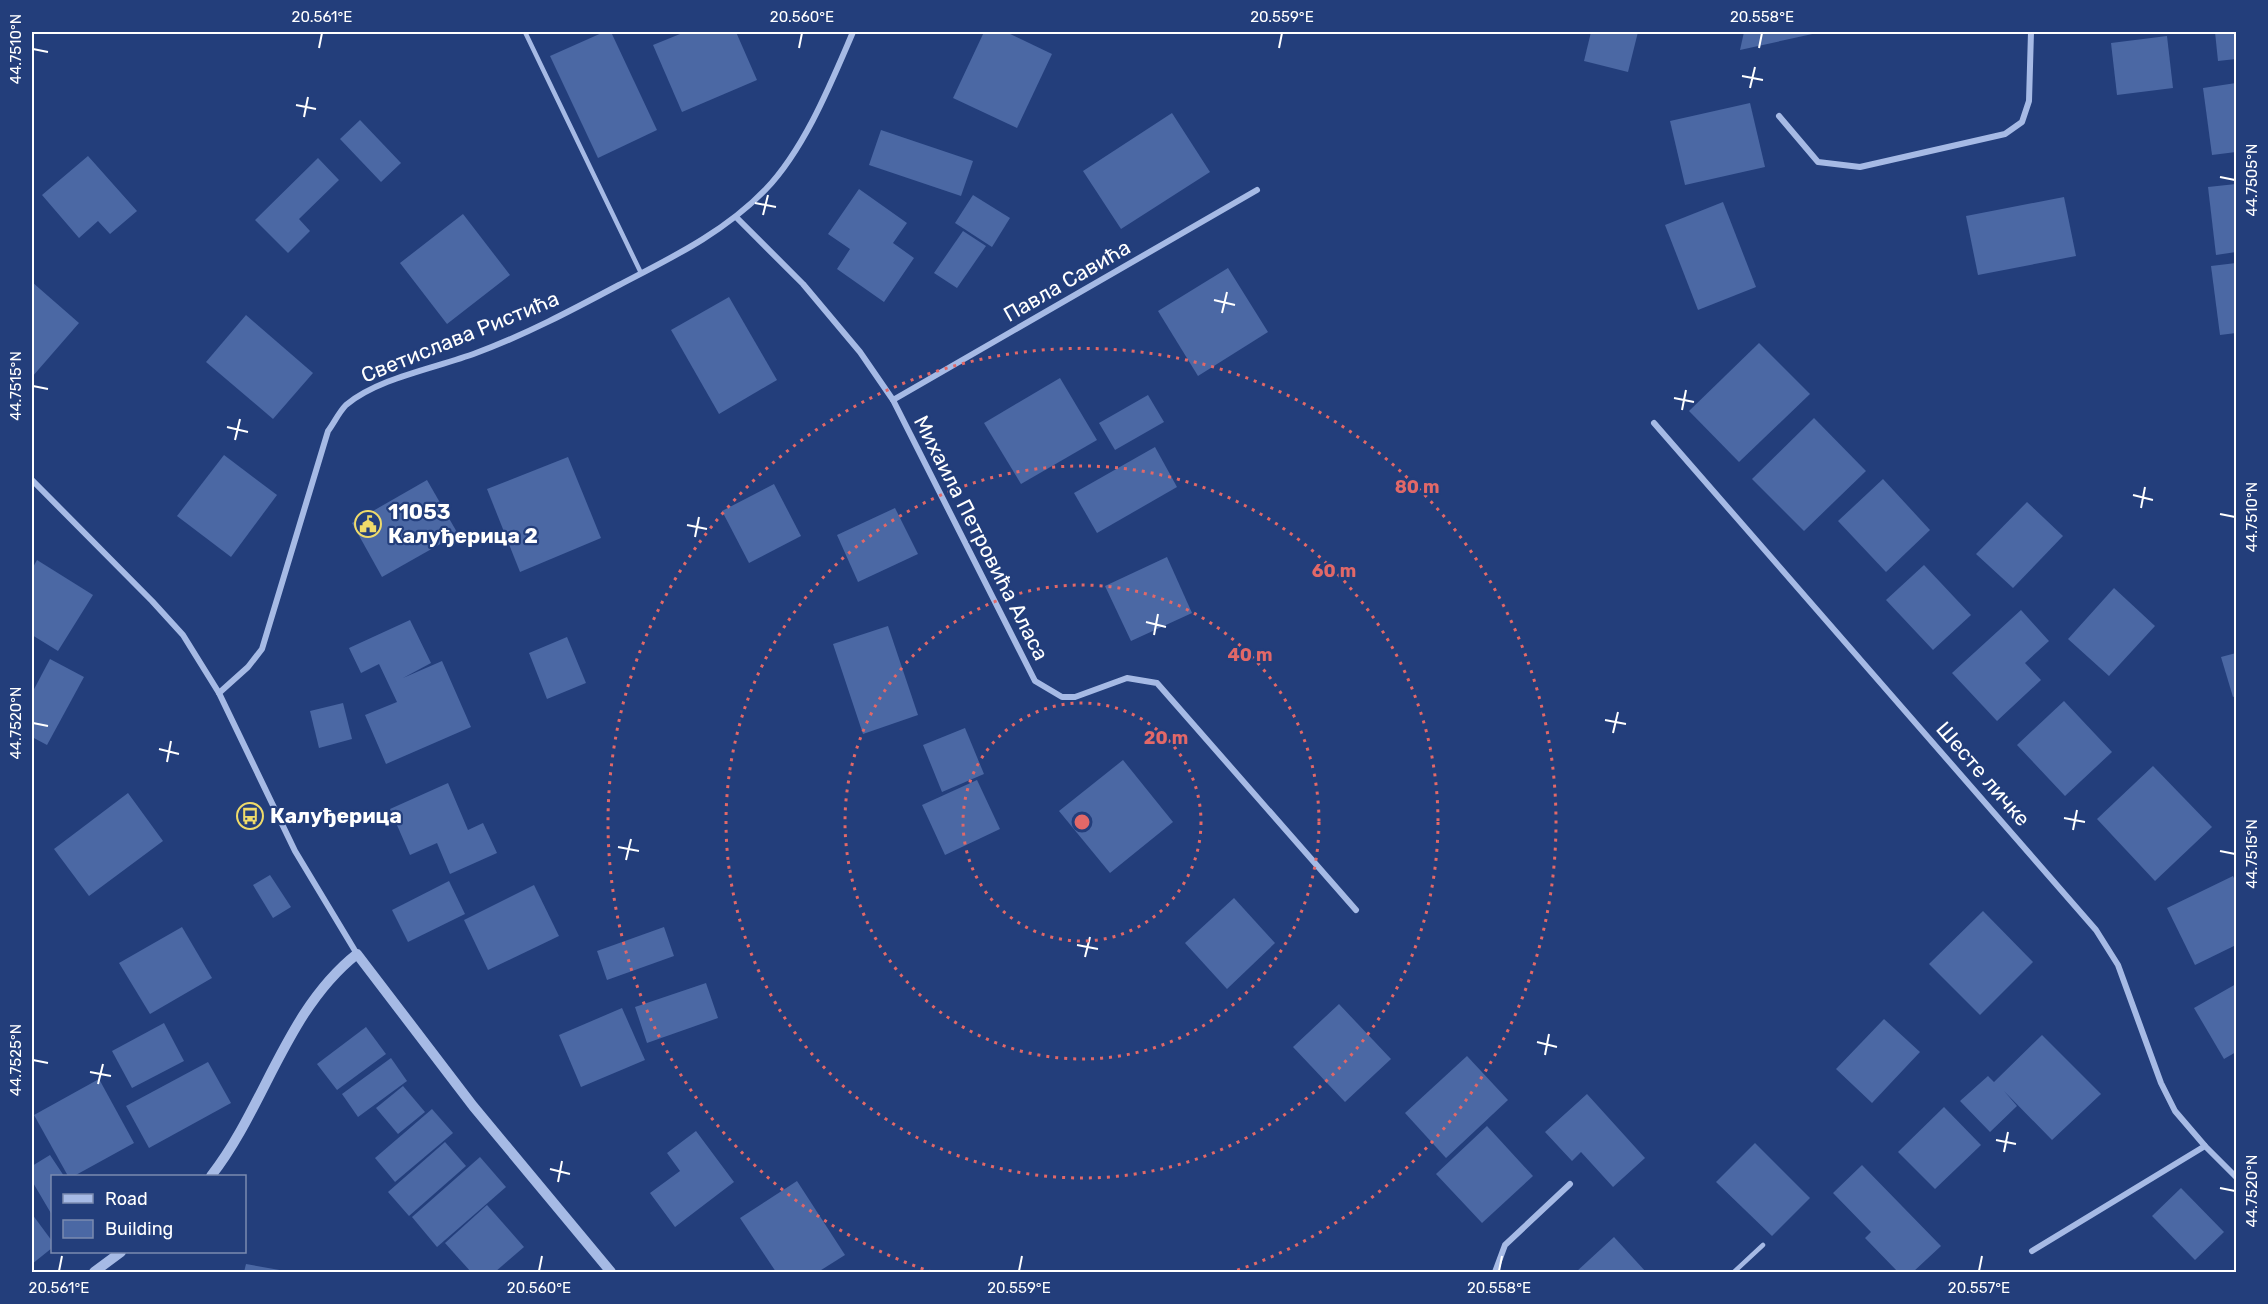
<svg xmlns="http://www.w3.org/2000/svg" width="2268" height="1304" viewBox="0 0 2268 1304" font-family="Rubik,sans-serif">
	<rect width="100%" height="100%" fill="#233e7b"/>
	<g fill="#4b68a4">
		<polygon points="604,32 611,32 657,130 598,158 550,56"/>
		<polygon points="685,32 736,32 757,80 682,112 653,45"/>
		<polygon points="984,32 1006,32 1052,54 1017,128 953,98"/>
		<polygon points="1591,32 1638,32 1628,72 1584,61"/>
		<polygon points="1744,32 1816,32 1817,33 1740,50"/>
		<polygon points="2215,32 2236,32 2236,59 2218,61"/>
		<polygon points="2167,36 2173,88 2117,95 2111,43"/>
		<polygon points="2236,83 2236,152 2212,155 2203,88"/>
		<polygon points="1750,103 1765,167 1685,185 1670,121"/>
		<polygon points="1172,113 1210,172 1121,229 1083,171"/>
		<polygon points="360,120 401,163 381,182 340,139"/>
		<polygon points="881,130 973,161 961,196 869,165"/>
		<polygon points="88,156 137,211 110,234 98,221 79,238 42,195"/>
		<polygon points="318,158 339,180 299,219 310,231 288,253 255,220"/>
		<polygon points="2236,184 2236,252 2216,255 2208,187"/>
		<polygon points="859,189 907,223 893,243 914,258 884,302 837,269 850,249 828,234"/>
		<polygon points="973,195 1010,218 992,247 955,223"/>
		<polygon points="2064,197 2076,256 1978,275 1966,216"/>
		<polygon points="1723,202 1756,287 1698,310 1665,225"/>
		<polygon points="463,214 510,275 447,324 400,263"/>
		<polygon points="963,231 986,246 957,288 934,273"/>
		<polygon points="2236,263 2236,333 2220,335 2211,266"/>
		<polygon points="1228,268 1268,332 1198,376 1158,311"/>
		<polygon points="32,282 79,323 32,377"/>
		<polygon points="729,297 777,380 719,414 671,330"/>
		<polygon points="246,315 313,373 273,419 206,362"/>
		<polygon points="1759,343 1810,394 1739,462 1689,411"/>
		<polygon points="1060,378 1097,440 1021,484 984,423"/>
		<polygon points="1148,395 1164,422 1115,450 1099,423"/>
		<polygon points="1814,418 1866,471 1804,531 1752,479"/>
		<polygon points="1155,447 1177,487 1097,533 1074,493"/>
		<polygon points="224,455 277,495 231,557 177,516"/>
		<polygon points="568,457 601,538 520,572 487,489"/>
		<polygon points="1883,479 1930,530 1886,572 1838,521"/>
		<polygon points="427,480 458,534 382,577 352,523"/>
		<polygon points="774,484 801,536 749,563 722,511"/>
		<polygon points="2027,502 2063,536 2013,588 1976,554"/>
		<polygon points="895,508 918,554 858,582 837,535"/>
		<polygon points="1167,557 1192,613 1131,641 1105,586"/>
		<polygon points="37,560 93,595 58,651 32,635 32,569"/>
		<polygon points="1924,565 1971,615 1933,650 1886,600"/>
		<polygon points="2114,588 2155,626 2109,676 2068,639"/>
		<polygon points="2021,610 2049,641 2025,663 2041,680 1997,721 1952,673"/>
		<polygon points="410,620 431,663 403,678 442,661 471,727 386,764 365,715 397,702 379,664 361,673 349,648"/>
		<polygon points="888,626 918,715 863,734 833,644"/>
		<polygon points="567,637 586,683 547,699 529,653"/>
		<polygon points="2236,653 2236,696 2233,697 2221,657"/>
		<polygon points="50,659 84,677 47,745 32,737 32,693"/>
		<polygon points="2064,701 2112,752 2065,796 2017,745"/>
		<polygon points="343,703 352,739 319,748 310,711"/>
		<polygon points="965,728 984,774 942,792 923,745"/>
		<polygon points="1123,760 1173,822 1110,873 1059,811"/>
		<polygon points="2153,766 2212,827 2155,881 2097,819"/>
		<polygon points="977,780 1000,829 945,855 922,805"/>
		<polygon points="448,783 468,830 483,823 497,853 450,874 437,843 410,855 390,809"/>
		<polygon points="128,793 163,841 89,896 54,849"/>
		<polygon points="270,875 291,907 273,918 253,885"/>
		<polygon points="2233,876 2236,883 2236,945 2195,965 2167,908"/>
		<polygon points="449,881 465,914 408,942 392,910"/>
		<polygon points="534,885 559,936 488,970 464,920"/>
		<polygon points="1234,898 1275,943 1227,989 1185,943"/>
		<polygon points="1983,911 2033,962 1980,1015 1929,964"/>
		<polygon points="182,927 212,978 150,1014 119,963"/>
		<polygon points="664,927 674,956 607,980 597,951"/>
		<polygon points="706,983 718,1018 647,1043 635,1007"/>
		<polygon points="2236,984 2236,1052 2224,1059 2194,1008"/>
		<polygon points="1339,1004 1391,1059 1345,1102 1293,1047"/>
		<polygon points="622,1008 645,1060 581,1087 559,1035"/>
		<polygon points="1884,1019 1920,1052 1872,1103 1836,1069"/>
		<polygon points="164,1023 184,1061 132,1088 112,1051"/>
		<polygon points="366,1027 386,1054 337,1090 317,1064"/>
		<polygon points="2042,1035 2101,1094 2052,1140 2004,1091 2017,1106 1990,1132 1960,1101 1988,1076 1994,1082"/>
		<polygon points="1467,1056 1508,1100 1446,1158 1405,1113"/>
		<polygon points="391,1058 407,1081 358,1117 342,1094"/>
		<polygon points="208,1062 231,1103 149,1148 126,1106"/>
		<polygon points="99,1079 134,1143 74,1176 68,1176 34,1115"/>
		<polygon points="403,1086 425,1112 398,1134 376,1108"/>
		<polygon points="1587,1094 1645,1158 1613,1187 1581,1152 1572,1161 1545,1132"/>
		<polygon points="1944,1107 1981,1145 1935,1189 1898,1152"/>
		<polygon points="432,1109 453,1133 395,1182 375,1158"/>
		<polygon points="1487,1126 1533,1176 1482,1223 1436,1174"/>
		<polygon points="696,1131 734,1182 675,1227 650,1193 680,1171 667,1153"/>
		<polygon points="445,1142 466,1166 409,1216 388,1192"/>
		<polygon points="1755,1143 1810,1198 1772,1236 1716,1182"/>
		<polygon points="50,1155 64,1176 52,1176 52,1215 32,1181 32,1166"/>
		<polygon points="480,1157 506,1187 437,1247 412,1217"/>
		<polygon points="1862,1165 1941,1246 1913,1272 1898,1272 1865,1238 1871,1232 1833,1193"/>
		<polygon points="797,1181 845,1255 818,1272 776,1272 740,1218"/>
		<polygon points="2181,1188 2224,1232 2195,1260 2152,1216"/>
		<polygon points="487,1205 524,1247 495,1272 471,1272 445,1243"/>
		<polygon points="32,1214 52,1241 52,1248 32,1264"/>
		<polygon points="1614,1237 1646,1272 1576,1272"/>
		<polygon points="246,1264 285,1271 285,1272 244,1272"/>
	</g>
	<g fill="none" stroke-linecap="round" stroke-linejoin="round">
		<g stroke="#a6bae5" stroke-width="4.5">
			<polyline points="525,32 641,273"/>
			<polyline points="1734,1272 1763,1245"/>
		</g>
		<g stroke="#a6bae5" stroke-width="6">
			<polyline points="1779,116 1818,162 1860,167 2005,134 2022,122 2029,101 2031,32"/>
			<polyline points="736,217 803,284 860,352 893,400 1035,681 1062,697 1075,697 1127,678 1157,683 1356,910"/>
			<polyline points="893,400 1257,190"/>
			<polyline points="1654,423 2096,930 2118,965 2161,1083 2175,1111 2205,1146 2236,1177"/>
			<polyline points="32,480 152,601 183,635 219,693 295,851 357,954"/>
			<path d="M219,693L248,667L262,649L328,431C334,423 339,412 346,405C378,378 436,368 476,353C525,335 572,310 619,285C671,258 725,232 766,189C805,148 831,83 853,32"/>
			<polyline points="2032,1251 2205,1146"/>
			<polyline points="1495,1272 1505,1245 1570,1184"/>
		</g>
		<g stroke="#a6bae5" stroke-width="10">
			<path d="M211,1176C265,1107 286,1010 357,954L473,1106L611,1272"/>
			<polyline points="94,1272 121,1252"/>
		</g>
	</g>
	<path fill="none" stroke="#fff" stroke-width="2" d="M319,48L322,33M799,48L802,33M1279,48L1282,33M1759,48L1762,33M33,49L48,52M1742,76L1763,80M1750,88L1755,67M296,105L316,109M304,117L308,97M2220,177L2235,180M755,203L776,207M763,215L768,195M1214,300L1235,305M1222,313L1227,292M33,386L48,389M1674,398L1694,402M1682,410L1686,390M227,427L248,432M235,440L240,419M2133,495L2153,500M2141,508L2145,487M2220,514L2235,517M687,525L707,529M695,537L699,517M1146,622L1166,627M1154,635L1158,614M1605,720L1626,724M33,723L48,726M1613,733L1618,712M159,749L179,754M167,762L171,741M2064,818L2085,822M2073,830L2077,810M618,847L639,851M2220,851L2235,854M626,860L631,839M1077,945L1098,949M1085,957L1090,937M1537,1042L1557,1047M1545,1055L1549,1034M33,1060L48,1063M90,1072L111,1076M98,1084L103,1064M1996,1140L2016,1144M2004,1152L2008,1132M550,1169L570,1174M558,1182L562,1161M2220,1188L2235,1191M59,1271L62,1256M539,1271L542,1256M1019,1271L1022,1256M1499,1271L1502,1256M1979,1271L1982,1256"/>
	<g fill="none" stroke="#e26868" stroke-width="3" stroke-dasharray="3 6">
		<circle cx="1082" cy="822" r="119"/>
		<circle cx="1082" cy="822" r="237"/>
		<circle cx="1082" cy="822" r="356"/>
		<path d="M932 1272A474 474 0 1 1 1232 1272"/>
	</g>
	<defs>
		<symbol id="civic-ring" viewBox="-11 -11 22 22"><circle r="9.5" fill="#233e7b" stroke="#efdb6a" stroke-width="1.5"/><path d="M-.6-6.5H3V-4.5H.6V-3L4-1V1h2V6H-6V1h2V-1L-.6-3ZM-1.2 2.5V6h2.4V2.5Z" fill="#efdb6a"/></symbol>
		<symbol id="bus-ring" viewBox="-11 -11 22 22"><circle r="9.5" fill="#233e7b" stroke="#efdb6a" stroke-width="1.5"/><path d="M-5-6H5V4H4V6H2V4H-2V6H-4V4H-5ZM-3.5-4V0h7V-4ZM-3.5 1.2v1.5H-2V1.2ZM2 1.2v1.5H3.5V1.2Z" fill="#efdb6a"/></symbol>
	</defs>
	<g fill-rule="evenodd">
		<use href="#civic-ring" x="353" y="509" width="30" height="30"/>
		<use href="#bus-ring" x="235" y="801" width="30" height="30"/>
	</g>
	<g text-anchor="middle" stroke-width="4.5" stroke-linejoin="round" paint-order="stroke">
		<g font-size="21" fill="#fff" stroke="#233e7b">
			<text transform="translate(1067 281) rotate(-30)" y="7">Павла Савића</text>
			<text transform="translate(460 337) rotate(-22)" y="7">Светислава Ристића</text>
			<text transform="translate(981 538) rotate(63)" y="7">Михаила Петровића Аласа</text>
			<text transform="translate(1983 774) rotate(49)" y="7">Шесте личке</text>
		</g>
		<g font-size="21" font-weight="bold" fill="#fff" stroke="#233e7b" text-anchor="start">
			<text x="388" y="519">11053<tspan x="388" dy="24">Калуђерица 2</tspan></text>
			<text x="270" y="823">Калуђерица</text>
		</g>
	</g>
	<circle cx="1082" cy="822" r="9" fill="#e26868" stroke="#233e7b" stroke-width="3"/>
	<g font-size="18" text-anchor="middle" font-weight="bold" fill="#e26868" stroke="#233e7b" stroke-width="4.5" stroke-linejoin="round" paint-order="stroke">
		<text x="1417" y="493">80 m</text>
		<text x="1334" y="577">60 m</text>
		<text x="1250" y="661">40 m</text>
		<text x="1166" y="744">20 m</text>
	</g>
	<rect width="2268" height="1304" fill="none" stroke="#233e7b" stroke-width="66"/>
	<rect x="51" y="1175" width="195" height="78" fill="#233e7b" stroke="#7b8bb0" stroke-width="1.5"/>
	<rect x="63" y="1194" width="30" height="9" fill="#a6bae5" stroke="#7b8bb0" stroke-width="1.5"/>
	<text x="105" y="1205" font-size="18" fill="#ffffff">Road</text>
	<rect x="63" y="1220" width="30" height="18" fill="#4b68a4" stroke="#7b8bb0" stroke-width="1.5"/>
	<text x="105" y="1235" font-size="18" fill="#ffffff">Building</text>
	<rect x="33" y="33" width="2202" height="1238" fill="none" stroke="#fff" stroke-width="2"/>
	<g font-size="15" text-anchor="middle" fill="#fff">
		<text x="322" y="22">20.561°E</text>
		<text x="802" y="22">20.560°E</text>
		<text x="1282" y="22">20.559°E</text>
		<text x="1762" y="22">20.558°E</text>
		<text transform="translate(16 49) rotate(-90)" y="5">44.7510°N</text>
		<text transform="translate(2252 180) rotate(-90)" y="5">44.7505°N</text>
		<text transform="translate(16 386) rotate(-90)" y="5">44.7515°N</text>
		<text transform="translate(2252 517) rotate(-90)" y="5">44.7510°N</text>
		<text transform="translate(16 723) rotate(-90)" y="5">44.7520°N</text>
		<text transform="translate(2252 854) rotate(-90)" y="5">44.7515°N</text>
		<text transform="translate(16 1060) rotate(-90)" y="5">44.7525°N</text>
		<text transform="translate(2252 1191) rotate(-90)" y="5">44.7520°N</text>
		<text x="59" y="1293">20.561°E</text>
		<text x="539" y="1293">20.560°E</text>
		<text x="1019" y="1293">20.559°E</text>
		<text x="1499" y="1293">20.558°E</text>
		<text x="1979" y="1293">20.557°E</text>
	</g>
</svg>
